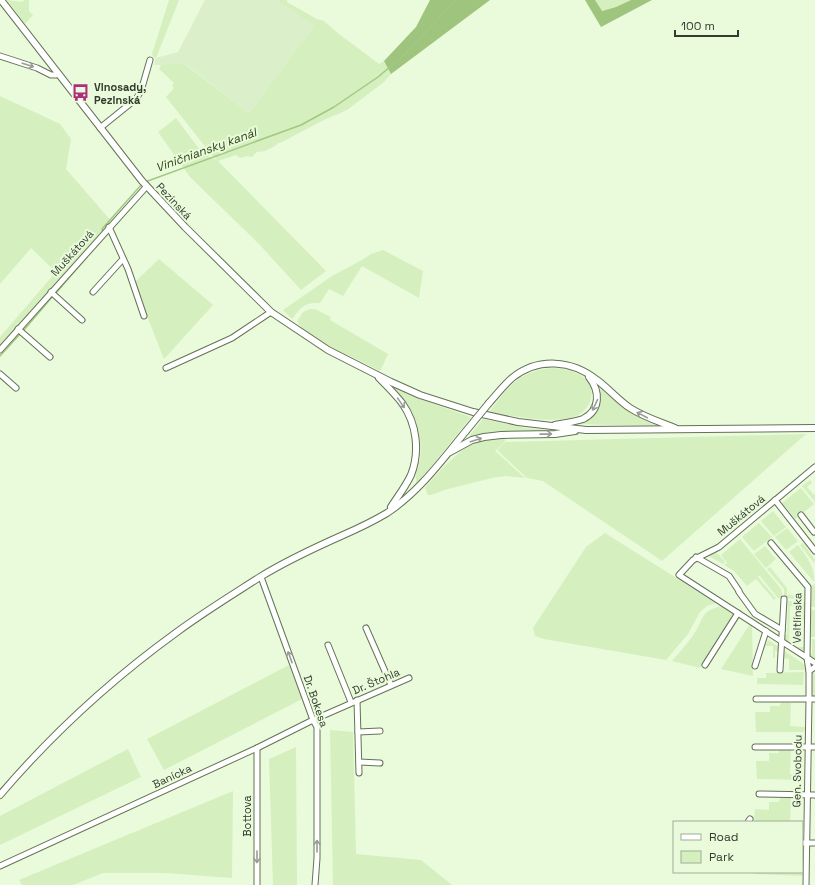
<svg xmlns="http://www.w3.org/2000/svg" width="815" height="885" viewBox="0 0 815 885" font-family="'Space Grotesk',sans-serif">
	<rect width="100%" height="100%" fill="#e9fbdb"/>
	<polygon fill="#dbefca" points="205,0 276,0 314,26 249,113 184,63 170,65 154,65 156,58 178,52"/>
	<g fill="#d5efbf">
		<polygon points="7,0 23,2 24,0 29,0 29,11 33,15 25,24"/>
		<polygon points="169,0 179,0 156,58 153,57 152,54"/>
		<polygon points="276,0 287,0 287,2 317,19 324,21 339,34 379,64 384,61 391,74 384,82 347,110 324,120 282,142 278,143 275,146 265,151 257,152 252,157 247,156 240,158 236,155 218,161 326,271 301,290 259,244 190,177 158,132 176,118 203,154 217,160 211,154 166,97 174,88 172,86 174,83 159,69 161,65 183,63 249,113 314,26"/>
		<polygon points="595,0 631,0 616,7 601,11"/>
		<polygon points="0,96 60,124 71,139 66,169 111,221 0,347 0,337 56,272 31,248 0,284"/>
		<path d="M383,250L423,271L419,298L362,266L343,296L329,289L320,303C304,302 301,307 292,319L283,310L332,276L362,260L371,254Z"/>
		<polygon points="159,259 213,305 164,359 134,283"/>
		<path d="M310,309H315L331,317L330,320L388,354L380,371C357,358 325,347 305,331C302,329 299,325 297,321L303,312Z"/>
		<path d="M554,368C563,369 572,370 580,375C599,385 593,410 574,417C554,424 510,416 490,411C509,386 520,370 554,368Z"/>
		<path d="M391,386L419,399L471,417L417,484C414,476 418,468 420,460C424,432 411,404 391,386Z"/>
		<path d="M599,387C618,403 635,419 659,426L571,424C577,423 584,423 590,419C600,411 603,398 599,387Z"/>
		<polygon points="483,419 526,428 556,431 497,431 480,434 466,440"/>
		<polygon points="806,434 662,561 543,481 527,478 497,450 505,442"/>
		<path d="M505,437V441L495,451L525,478L505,476L492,478L448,489L431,495H428L425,488C437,473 461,447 480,441C488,439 497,438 505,437Z"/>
		<polygon points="810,480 812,483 807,487 814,495 815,494 815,502 802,486"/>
		<polygon points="801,488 814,504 795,519 782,503"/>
		<polygon points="773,511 786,527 774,536 761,521"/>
		<polygon points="759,523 772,537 754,551 742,537"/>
		<polygon points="787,528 798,541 786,550 775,537"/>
		<polygon points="605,533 716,603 707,606 700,612 688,634 666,660 544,639 535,636 533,628 586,547"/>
		<polygon points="740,539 781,589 783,598 778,598 759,575 758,577 776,598 774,600 756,579 747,586 734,571 724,565 727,563 721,555"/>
		<polygon points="803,543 815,560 814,563 800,545"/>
		<path d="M798,545C807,557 815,567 814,582L789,552Z"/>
		<polygon points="765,546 776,559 766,568 754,554"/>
		<polygon points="716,552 725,562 723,564 707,555"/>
		<polygon points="770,567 787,588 787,595 796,596 797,591 801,592 802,599 784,598 784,589 767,569"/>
		<polygon points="815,584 815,607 811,607 811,586"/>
		<polygon points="788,601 805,602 804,621 797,620 798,617 802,617 802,607 790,606 789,642 788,642 795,647 804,647 803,653 784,642 784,635 787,635"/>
		<path d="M723,606L734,614L700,668L672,661C679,653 686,645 692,637C704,621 699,610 723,606Z"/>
		<polygon points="811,610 815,610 815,637 810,637"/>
		<polygon points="750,624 752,625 753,676 721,669"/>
		<polygon points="812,639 815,639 815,660 810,657 810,654 812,654"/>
		<polygon points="768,640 779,647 778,651 775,651 775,658 773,658 773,646 765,646"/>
		<polygon points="783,650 805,665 805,670 789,670 789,659 782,658"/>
		<polygon points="289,665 302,699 164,770 147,739"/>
		<polygon points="804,672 803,685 757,684 757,678 766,678 766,673"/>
		<polygon points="813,672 815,674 815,698 810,698 810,673"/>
		<polygon points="781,703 791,703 790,726 805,727 804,732 756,732 755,712 770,712 770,706 780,706"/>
		<polygon points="330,730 353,732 356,854 421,860 452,885 333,885"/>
		<polygon points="296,747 297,885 273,885 269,759"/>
		<polygon points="128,749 141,777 0,845 0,816"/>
		<polygon points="779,750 791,750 790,774 799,775 799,780 757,779 756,761 769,761 769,753 779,753"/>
		<polygon points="233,791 232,878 165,873 103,873 73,885 22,885 19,880"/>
		<polygon points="780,798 791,798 790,822 754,822 755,809 769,810 769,802 779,802"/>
		<polygon points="802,871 803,871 803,876 755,874 755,872 802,872"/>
	</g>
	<g fill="#9fc47d">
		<polygon points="430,0 490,0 391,74 384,61 416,27"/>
		<polygon points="585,0 595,0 602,11 616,7 631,0 652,0 601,27"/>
	</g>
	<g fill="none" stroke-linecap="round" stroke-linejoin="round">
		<g stroke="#a3c881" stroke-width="1.5">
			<polyline points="145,182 301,125 334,107 378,77 404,55 456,0"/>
			<polyline points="103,233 102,229 142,184"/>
			<polyline points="56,293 87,257"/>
			<polyline points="23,331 53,296"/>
			<polyline points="0,356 20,334"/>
		</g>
		<defs>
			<g id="minor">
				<polyline points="0,56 37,68 51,75 56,75 59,74"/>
				<polyline points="100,128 136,99 141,91 150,60"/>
				<polyline points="109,227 128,269 144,316"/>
				<polyline points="51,292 82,320"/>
				<polyline points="93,292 123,259"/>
				<polyline points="18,329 50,357"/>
				<polyline points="0,350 147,186"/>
				<polyline points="166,368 232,338 271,312"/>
				<polyline points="0,374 16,388"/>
				<polyline points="815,467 719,547 693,560 679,575 815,663"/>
				<polyline points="775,500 815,551"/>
				<polyline points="801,515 814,532"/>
				<polyline points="771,543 808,587 807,658 809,671 809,699 806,885"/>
				<polyline points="696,557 729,576 739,591"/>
				<polyline points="261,577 313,720 317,727 317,858 315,885"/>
				<polyline points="739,592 755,614 782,630"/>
				<polyline points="366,628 391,685"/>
				<polyline points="328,645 351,702"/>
				<polyline points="705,665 738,613"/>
				<polyline points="755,666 766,631"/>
				<polyline points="780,670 784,599"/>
				<polyline points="809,671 815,667"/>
				<polyline points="756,699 815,699"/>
				<polyline points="357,700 359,773"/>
				<polyline points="358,732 380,731"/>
				<polyline points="755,747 815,747"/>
				<polyline points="359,762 380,763"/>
				<polyline points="759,794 815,795"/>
				<polyline points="748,822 750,819"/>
				<polyline points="802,843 815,843"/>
				<polyline points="0,866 257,748 313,720 409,678"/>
				<polyline points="257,885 257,748"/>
			</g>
			<g id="major">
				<polyline points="1,0 142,181 185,227 271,312 328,350 391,382 420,395 473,412 518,422 586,430 815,428"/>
				<path d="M379,378C387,386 395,394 402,403C417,424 420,452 411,475C406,486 398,496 391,507"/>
				<path d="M489,403C497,394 504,385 512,378C538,357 572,360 597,380C609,389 618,400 630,408C644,417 660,422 675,428"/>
				<path d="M555,425C564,423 574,422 583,419C601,410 600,391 589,377"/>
				<polyline points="450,452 472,440 484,437 501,435 555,434 575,431"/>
				<path d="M0,795C52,734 112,679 177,632C204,612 232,595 260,577C286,561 314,548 341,536C357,529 372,522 387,513C419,492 442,460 466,431"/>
			</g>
		</defs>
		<use href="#minor" stroke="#647357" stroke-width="7"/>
		<use href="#major" stroke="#647357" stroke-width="8"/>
		<use href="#minor" stroke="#fff" stroke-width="5"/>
		<use href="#major" stroke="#fff" stroke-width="6"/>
		<defs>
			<polyline id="major-bridge" points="466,431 489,403"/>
		</defs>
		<use href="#major-bridge" stroke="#647357" stroke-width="8" stroke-linecap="butt"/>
		<use href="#major-bridge" stroke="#fff" stroke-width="6"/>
	</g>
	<defs><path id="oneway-shaft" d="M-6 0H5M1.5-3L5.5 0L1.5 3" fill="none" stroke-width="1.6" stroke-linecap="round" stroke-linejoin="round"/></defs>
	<g stroke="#999c96">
		<use href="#oneway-shaft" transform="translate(28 65) rotate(18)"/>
		<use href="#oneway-shaft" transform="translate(401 403) rotate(55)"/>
		<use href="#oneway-shaft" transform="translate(595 405) rotate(115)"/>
		<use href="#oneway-shaft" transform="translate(642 415) rotate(-152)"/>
		<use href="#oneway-shaft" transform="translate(546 434) rotate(-1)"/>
		<use href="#oneway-shaft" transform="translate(476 440) rotate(-18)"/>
		<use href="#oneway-shaft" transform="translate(290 657) rotate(-110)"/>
		<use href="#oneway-shaft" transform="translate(317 846) rotate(-90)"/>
		<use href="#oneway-shaft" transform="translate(257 857) rotate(90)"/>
	</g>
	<defs>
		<symbol id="bus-bare" viewBox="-9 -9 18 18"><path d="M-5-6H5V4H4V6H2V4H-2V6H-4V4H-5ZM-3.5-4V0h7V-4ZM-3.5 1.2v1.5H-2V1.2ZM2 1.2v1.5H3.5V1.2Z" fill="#ae2e7b" stroke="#e9fbdb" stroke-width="2.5" paint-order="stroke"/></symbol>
	</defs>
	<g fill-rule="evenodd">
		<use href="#bus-bare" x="68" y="80" width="25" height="25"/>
	</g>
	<g text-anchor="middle" stroke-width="4" stroke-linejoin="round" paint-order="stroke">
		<g font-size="11" font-weight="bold" fill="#333a2e" stroke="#e9fbdb" text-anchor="start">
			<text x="94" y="91">Vinosady,<tspan x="94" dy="13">Pezinská</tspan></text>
		</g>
		<g font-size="11" fill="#333a2e" stroke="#e9fbdb">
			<text transform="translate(174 201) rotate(47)" y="4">Pezinská</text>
			<text transform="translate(72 253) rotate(-48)" y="4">Muškátová</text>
			<text transform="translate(741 515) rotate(-39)" y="4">Muškátová</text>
			<text transform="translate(797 618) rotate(-89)" y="4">Veltlínska</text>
			<text transform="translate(376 681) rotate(-23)" y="4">Dr. Štohla</text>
			<text transform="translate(316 701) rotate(71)" y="4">Dr. Bokesa</text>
			<text transform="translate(797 771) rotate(-89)" y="4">Gen. Svobodu</text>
			<text transform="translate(172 776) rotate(-25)" y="4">Banícka</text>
			<text transform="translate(247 816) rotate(-90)" y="4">Bottova</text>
		</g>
		<g font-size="12" font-style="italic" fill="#2e4513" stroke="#e9fbdb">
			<text transform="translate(206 150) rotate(-20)" y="4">Viničniansky kanál</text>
		</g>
	</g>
	<rect x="673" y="821" width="130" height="52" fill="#e9fbdb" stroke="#a0ae96"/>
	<rect x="681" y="834" width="20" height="6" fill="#ffffff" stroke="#a0ae96"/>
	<text x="709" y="841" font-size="12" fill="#333a2e">Road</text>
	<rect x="681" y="851" width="20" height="12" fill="#d5efbf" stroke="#a0ae96"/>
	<text x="709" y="861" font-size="12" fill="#333a2e">Park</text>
	<path d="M675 30v6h63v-6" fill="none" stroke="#333a2e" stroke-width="2"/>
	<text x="681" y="30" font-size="12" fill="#333a2e" stroke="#e9fbdb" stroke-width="3" paint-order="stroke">100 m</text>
</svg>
